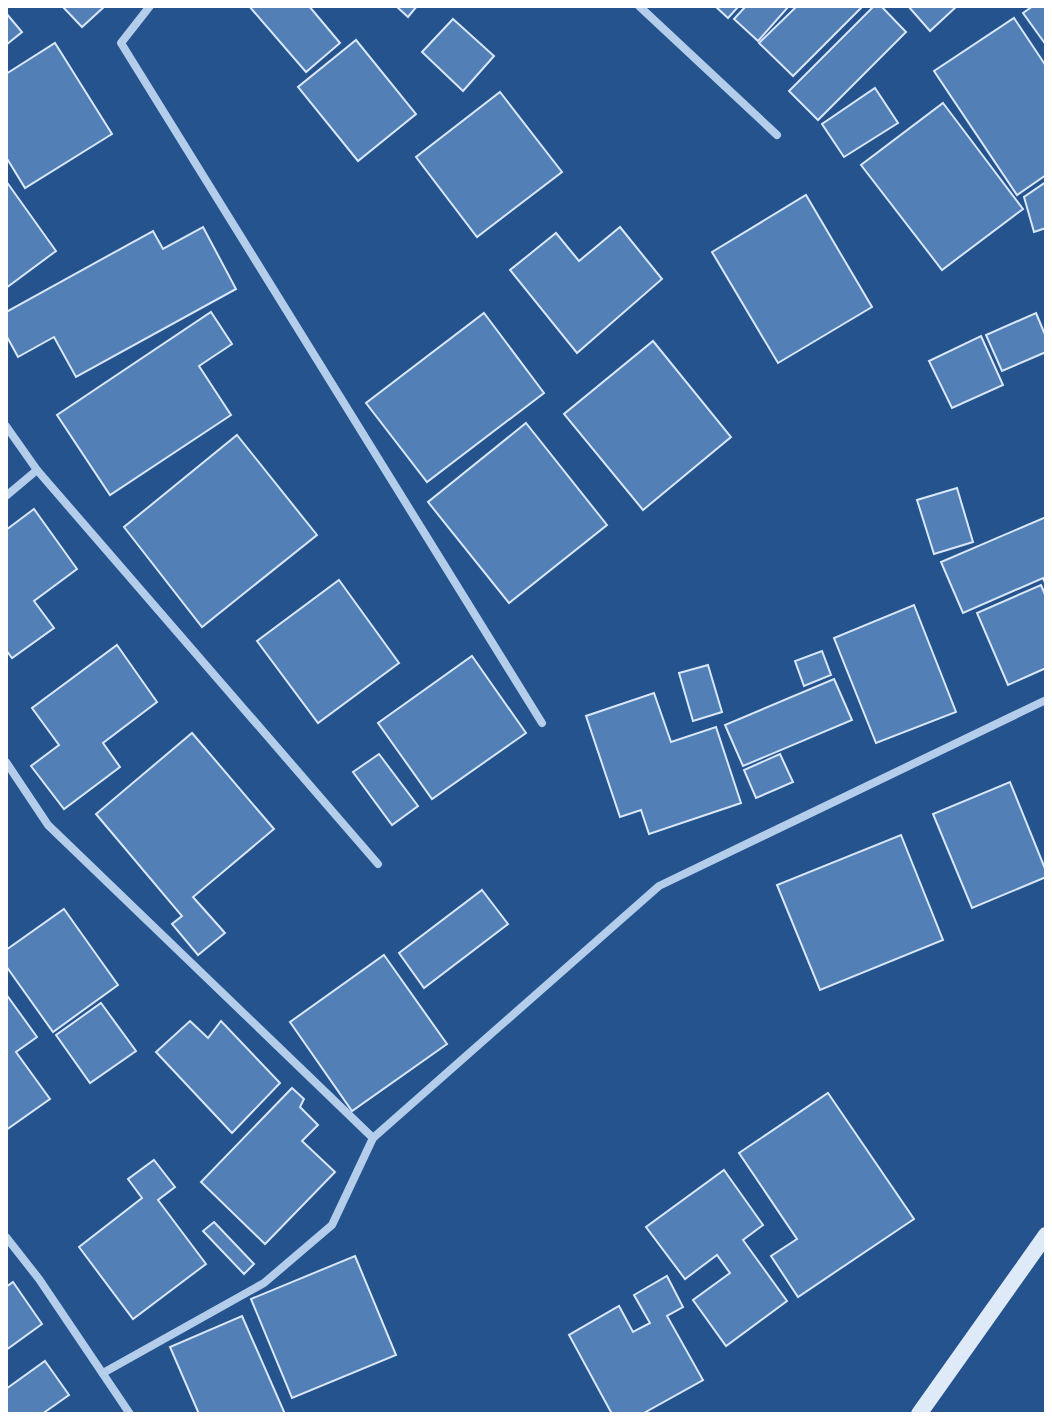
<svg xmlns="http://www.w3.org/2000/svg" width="1052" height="1420" viewBox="0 0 1052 1420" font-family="'PT Sans Narrow',sans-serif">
	<rect width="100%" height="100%" fill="#24538d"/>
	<g fill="#517fb6" stroke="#d9e7f8" stroke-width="2">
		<polygon points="62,6 105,6 82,27"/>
		<polygon points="249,6 309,6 340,43 306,72"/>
		<polygon points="396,6 417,6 408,17"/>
		<polygon points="715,6 739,6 728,18"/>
		<polygon points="746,6 789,6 758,41 734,19"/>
		<polygon points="797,6 863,6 793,76 759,43"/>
		<polygon points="874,6 881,6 906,32 818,120 789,91"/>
		<polygon points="908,6 957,6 930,31"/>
		<polygon points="1033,6 1046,6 1046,45 1023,13"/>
		<polygon points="6,13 22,32 6,45"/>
		<polygon points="1014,18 1046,66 1046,175 1017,195 934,71"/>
		<polygon points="453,19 494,56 463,91 422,52"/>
		<polygon points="356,40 416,114 358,161 298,87"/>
		<polygon points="55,43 112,134 25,188 6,157 6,74"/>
		<polygon points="875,88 898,123 844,157 822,124"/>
		<polygon points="500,92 562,172 477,237 416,157"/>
		<polygon points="943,103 1023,209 942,270 861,165"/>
		<polygon points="6,181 56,251 6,288"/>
		<polygon points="1046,182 1046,228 1034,232 1024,197"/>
		<polygon points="806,195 872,307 778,363 712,252"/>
		<polygon points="203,227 236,289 76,377 54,337 18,357 6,335 6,312 153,231 163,249"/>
		<polygon points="620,227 662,279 577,353 510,270 556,233 579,261"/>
		<polygon points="211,312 232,344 199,366 231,415 110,495 57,415"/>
		<polygon points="484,313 544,393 427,482 366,403"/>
		<polygon points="1036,313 1046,337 1046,352 1002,371 986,335"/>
		<polygon points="981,336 1003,385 952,408 929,361"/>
		<polygon points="653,341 731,437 643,510 564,414"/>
		<polygon points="526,423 607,525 509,603 428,502"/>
		<polygon points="237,435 317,535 202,627 124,527"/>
		<polygon points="957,488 973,542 934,554 917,500"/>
		<polygon points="34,509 77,569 34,601 54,628 12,658 6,650 6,530"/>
		<polygon points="1046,517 1046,585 1043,578 963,613 941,562"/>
		<polygon points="339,580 399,663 318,723 257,641"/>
		<polygon points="1041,585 1046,597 1046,668 1008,685 977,613"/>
		<polygon points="914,605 956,712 876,743 834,638"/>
		<polygon points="117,645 157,702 103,743 120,767 64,809 31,766 59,745 32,708"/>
		<polygon points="822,651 831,675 804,686 795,661"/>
		<polygon points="472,656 526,733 432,799 378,723"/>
		<polygon points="708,665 722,712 693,721 679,673"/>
		<polygon points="834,679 852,720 743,766 725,725"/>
		<polygon points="654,693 671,742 716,727 741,803 649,834 641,810 620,817 586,716"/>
		<polygon points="192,733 274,829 193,897 225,933 198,955 172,924 182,916 96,814"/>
		<polygon points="379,754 418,806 392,825 353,772"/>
		<polygon points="780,754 793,782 756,798 744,770"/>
		<polygon points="1010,782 1046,871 1046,877 972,908 933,814"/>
		<polygon points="901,835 943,940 820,990 777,885"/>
		<polygon points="482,890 508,924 424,988 399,953"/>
		<polygon points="64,909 118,985 53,1032 6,966 6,950"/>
		<polygon points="384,955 447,1044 352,1111 290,1022"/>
		<polygon points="6,994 37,1037 16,1052 50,1099 6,1130"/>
		<polygon points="101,1003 136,1051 90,1083 56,1035"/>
		<polygon points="190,1021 208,1038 221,1021 280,1083 232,1133 156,1052"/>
		<polygon points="292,1088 304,1099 300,1107 318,1125 302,1141 335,1172 265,1244 201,1182"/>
		<polygon points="828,1093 914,1219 798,1297 771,1256 797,1239 739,1153"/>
		<polygon points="154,1160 175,1187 158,1200 206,1264 133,1319 79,1247 142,1198 128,1179"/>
		<polygon points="724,1170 763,1225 743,1240 787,1301 726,1346 693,1300 730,1273 717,1255 685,1279 646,1227"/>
		<polygon points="214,1222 254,1264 244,1274 203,1231"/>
		<polygon points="355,1256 396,1355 292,1398 251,1299"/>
		<polygon points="667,1276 683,1307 667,1316 703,1380 642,1414 612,1414 569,1335 619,1306 633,1332 650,1323 634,1295"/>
		<polygon points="13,1282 42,1324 6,1350 6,1287"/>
		<polygon points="242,1316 285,1414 199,1414 170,1347"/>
		<polygon points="45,1361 69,1395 42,1414 6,1414 6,1389"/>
	</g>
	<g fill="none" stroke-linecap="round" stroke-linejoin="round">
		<g stroke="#b4cdeb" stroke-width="8">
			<polyline points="150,6 121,43 542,723"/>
			<polyline points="639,6 777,135"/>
			<polyline points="6,426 37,470 6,496"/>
			<polyline points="37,470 378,864"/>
			<polyline points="6,762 48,825 373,1138 659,886 1046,700"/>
			<polyline points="6,1237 39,1279 130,1414"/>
			<polyline points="103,1373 264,1283 332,1225 373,1138"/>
		</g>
		<polyline stroke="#dfeaf9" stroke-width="16" points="919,1414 1046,1235"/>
	</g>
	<rect width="1052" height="1420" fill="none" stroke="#ffffff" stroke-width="16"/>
</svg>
